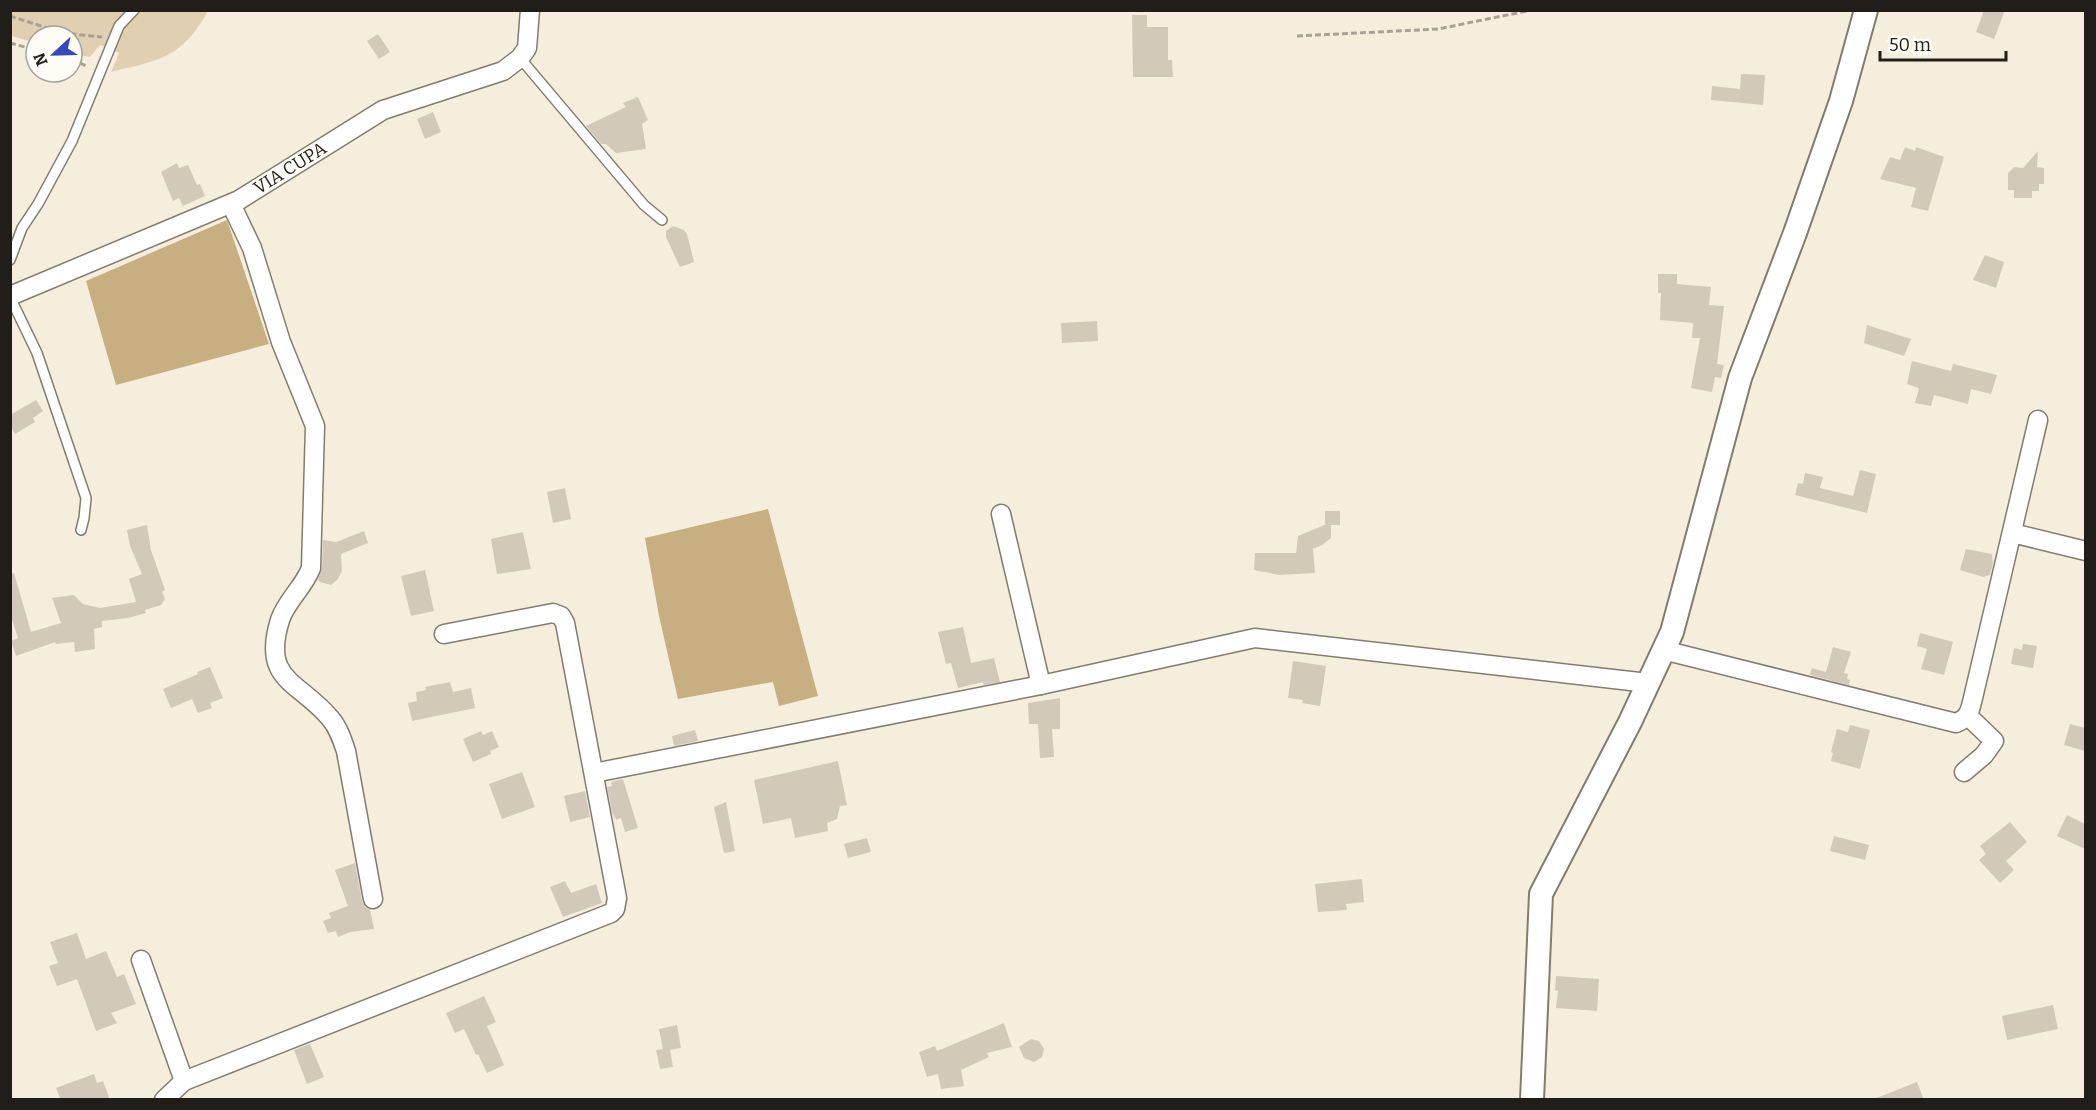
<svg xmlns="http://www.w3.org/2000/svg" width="2096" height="1110" viewBox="0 0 2096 1110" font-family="Bitter,serif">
	<rect width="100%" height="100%" fill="#f6eedd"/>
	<path fill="#e0d0b1" d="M10,11H208C182,58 160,60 111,72L119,53L100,45L90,57L72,53V36H36V43L11,36Z"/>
	<g fill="#c7af82">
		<polygon points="227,220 269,344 116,385 86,281"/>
		<polygon points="768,509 818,696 779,706 773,682 678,699 659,616 645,538"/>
	</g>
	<g fill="#d2c9ba">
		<polygon points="1984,10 2005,10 1994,39 1976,32"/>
		<polygon points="1132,15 1147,15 1147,27 1168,27 1168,60 1172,60 1173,77 1133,77"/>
		<polygon points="378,34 390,52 379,59 367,41"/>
		<polygon points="1741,74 1765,75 1763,105 1711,100 1712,86 1740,89"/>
		<polygon points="638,97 648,120 642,124 646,149 616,153 606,144 601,144 586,126 626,107 623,103"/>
		<polygon points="433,112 441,132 425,139 417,119"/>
		<polygon points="1905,147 1915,151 1916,147 1944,157 1928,211 1911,207 1916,188 1880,179 1890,157 1900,160"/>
		<polygon points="2038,151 2037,167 2044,168 2044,184 2039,184 2039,191 2032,191 2032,198 2014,198 2014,190 2008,190 2008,173 2014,167 2023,168"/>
		<polygon points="177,163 179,168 188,165 197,185 200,184 205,196 183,206 179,198 173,201 161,172"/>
		<polygon points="673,226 684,230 687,234 694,262 680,267 666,237 666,231"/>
		<polygon points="1985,255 2004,262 1996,288 1973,280"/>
		<polygon points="1658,274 1677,274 1677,284 1711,287 1709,305 1724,306 1717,364 1724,365 1721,378 1715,377 1712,392 1691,388 1700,338 1692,338 1693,323 1660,320 1661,293 1658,293"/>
		<polygon points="1097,321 1098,341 1062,343 1061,323"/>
		<polygon points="1867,325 1911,339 1904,356 1864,343"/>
		<polygon points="1912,361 1951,371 1953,364 1997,375 1991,394 1971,389 1968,404 1934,395 1931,406 1915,403 1919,388 1907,384"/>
		<polygon points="36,400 43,411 33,418 35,422 15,434 10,425 10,415"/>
		<polygon points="1860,470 1876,474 1867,513 1795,495 1798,483 1803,484 1805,473 1823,477 1820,488 1853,496"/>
		<polygon points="565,488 571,519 553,523 547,492"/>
		<polygon points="1325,511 1340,511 1340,525 1331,525 1331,538 1322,545 1313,549 1315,573 1279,575 1254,570 1255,553 1296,553 1298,536 1327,524 1325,524"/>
		<polygon points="147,525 151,550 165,590 162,592 165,599 161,605 145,610 146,613 128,618 102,621 102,627 94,629 95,649 75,652 74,642 56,644 55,642 16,656 11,641 18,638 10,614 10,574 14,573 31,632 61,623 52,598 74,595 83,604 100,608 136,602 129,579 142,574 130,546 127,530"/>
		<polygon points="364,531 368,543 341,554 342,571 338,579 331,585 320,582 318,580 322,568 323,540 336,542"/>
		<polygon points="523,532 531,569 497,574 491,539"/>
		<polygon points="1966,549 1992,554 1993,563 1990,575 1983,577 1960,570"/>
		<polygon points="425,570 434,611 411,616 401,576"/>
		<polygon points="963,627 971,663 994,658 1000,682 984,685 983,682 958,688 951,663 946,664 938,632"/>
		<polygon points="1920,633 1953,642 1944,675 1921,669 1927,649 1917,646"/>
		<polygon points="2023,644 2037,646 2033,668 2011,664 2014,648 2022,650"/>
		<polygon points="1833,647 1851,652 1844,673 1848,674 1847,679 1850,680 1849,685 1810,675 1812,668 1826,672"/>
		<polygon points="1293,661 1326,666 1320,706 1302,703 1303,700 1288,698"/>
		<polygon points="210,667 223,698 210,703 212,708 198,713 192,699 171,708 163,689 198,674 197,672"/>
		<polygon points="450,682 453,692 471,688 475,708 412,721 408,703 417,701 416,692 426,690 425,687"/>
		<polygon points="1060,698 1060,729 1052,729 1054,757 1040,758 1038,724 1029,724 1028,703"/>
		<polygon points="2070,724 2085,728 2085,751 2064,745"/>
		<polygon points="1850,725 1870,730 1860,769 1831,761 1833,753 1831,752 1837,729 1848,732"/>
		<polygon points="695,730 698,741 674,746 672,736"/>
		<polygon points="481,731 483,735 492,731 499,747 490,751 491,754 473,762 463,739"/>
		<polygon points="838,761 847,805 840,806 837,819 827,823 828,831 795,838 791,818 763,824 754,780"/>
		<polygon points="522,772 535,807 502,819 489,784"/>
		<polygon points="623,779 638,828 625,832 621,818 616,820 612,812 607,787 612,786 611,782"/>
		<polygon points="585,791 590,817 570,822 564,796"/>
		<polygon points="726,802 735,851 724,853 714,807"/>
		<polygon points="2067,815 2085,824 2085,849 2057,836"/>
		<polygon points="2010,822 2027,842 2006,861 2014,870 2000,883 1979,860 1986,854 1980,846"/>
		<polygon points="1834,836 1869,845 1865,860 1830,851"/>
		<polygon points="867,838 871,852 848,858 844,844"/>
		<polygon points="355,863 362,901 365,907 370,910 374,929 350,932 338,937 336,931 328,933 323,921 331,918 329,913 348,906 335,870"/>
		<polygon points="1362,879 1364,902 1346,904 1347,910 1318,912 1315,884"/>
		<polygon points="565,881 571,893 596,884 602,903 563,917 550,887"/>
		<polygon points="77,933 86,959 106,951 117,977 124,974 136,1004 111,1013 117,1023 96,1031 77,979 57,986 49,966 58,963 50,942"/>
		<polygon points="1556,976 1599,979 1597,1011 1556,1008 1558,990 1555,991"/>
		<polygon points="484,996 496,1022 487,1026 504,1065 487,1073 478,1054 476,1055 464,1029 455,1033 446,1013"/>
		<polygon points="2053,1005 2058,1029 2007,1040 2002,1016"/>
		<polygon points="1004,1023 1012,1047 987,1053 989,1057 961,1070 964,1086 941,1089 938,1074 927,1077 919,1052 935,1046 937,1051"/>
		<polygon points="677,1025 681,1048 670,1050 673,1067 660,1069 656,1050 663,1049 659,1029"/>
		<polygon points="1031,1039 1039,1041 1044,1049 1042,1057 1034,1062 1024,1058 1019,1047"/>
		<polygon points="310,1044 324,1077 307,1084 294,1050"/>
		<polygon points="94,1074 97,1083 103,1081 110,1100 61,1100 56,1088"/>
		<polygon points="1917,1082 1924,1100 1874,1100 1874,1099"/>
	</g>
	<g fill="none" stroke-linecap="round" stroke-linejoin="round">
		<defs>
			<g id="service">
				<polyline points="520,58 644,205 662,220"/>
				<polyline points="10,260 22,228 38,204 72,141 119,26 134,10"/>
				<polyline points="10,297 37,353 86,498 84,518 81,530"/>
			</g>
			<g id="minor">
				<path d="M231,204L252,248L281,342L315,426L311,568C304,587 286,601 280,620C261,681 299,681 330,718C338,727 342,739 346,751L373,899"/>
				<polyline points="10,296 239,200 383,110 503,71 520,58 527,48 530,10"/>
				<polyline points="1001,514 1041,685"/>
				<polyline points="2012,533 2086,551"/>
				<path d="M1663,650L1956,723C1969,718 1970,711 1973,698L2038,420"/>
				<polyline points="1964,772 1984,755 1994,741 1968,716"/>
				<polyline points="594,773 1041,685 1255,638 1648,683"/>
				<polyline points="141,960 184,1081"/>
				<polyline points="164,1100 184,1081 611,913 615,909 617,898 565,623 561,616 553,613 444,634"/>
			</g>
			<polyline id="tertiary" points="1532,1100 1541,894 1630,722 1672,632 1740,378 1795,233 1841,101 1866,10"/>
		</defs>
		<use href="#service" stroke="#837c6d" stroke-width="12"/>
		<use href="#minor" stroke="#837c6d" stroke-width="21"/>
		<use href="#tertiary" stroke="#837c6d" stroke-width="26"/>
		<g stroke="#a8a295" stroke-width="3" stroke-dasharray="6 3" stroke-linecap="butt">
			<polyline points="10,16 63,33 102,37"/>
			<polyline points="1297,36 1438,29 1532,10"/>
			<polyline points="10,43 36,50"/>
			<polyline points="72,59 88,67"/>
		</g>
		<use href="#service" stroke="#fff" stroke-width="9"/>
		<use href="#minor" stroke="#fff" stroke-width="18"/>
		<use href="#tertiary" stroke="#fff" stroke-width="22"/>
	</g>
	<g text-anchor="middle" stroke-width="4.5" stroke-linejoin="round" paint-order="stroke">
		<g font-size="18" fill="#211d18" stroke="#fffbf5">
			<text transform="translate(290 168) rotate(-32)" y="6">VIA CUPA</text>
		</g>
	</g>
	<rect width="2096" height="1110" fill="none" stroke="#211d18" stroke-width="24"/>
	<g transform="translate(54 54) rotate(248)"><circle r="28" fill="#fffbf5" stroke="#a6a29d" stroke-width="1.5"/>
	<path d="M0-4.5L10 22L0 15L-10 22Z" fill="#364abc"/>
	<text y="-9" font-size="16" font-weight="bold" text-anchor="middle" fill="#211d18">N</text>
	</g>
	<path d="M1880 51v9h126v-9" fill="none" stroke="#211d18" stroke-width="3"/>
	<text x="1889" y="51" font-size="18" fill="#211d18" stroke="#fffbf5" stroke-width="4.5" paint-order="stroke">50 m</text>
</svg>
